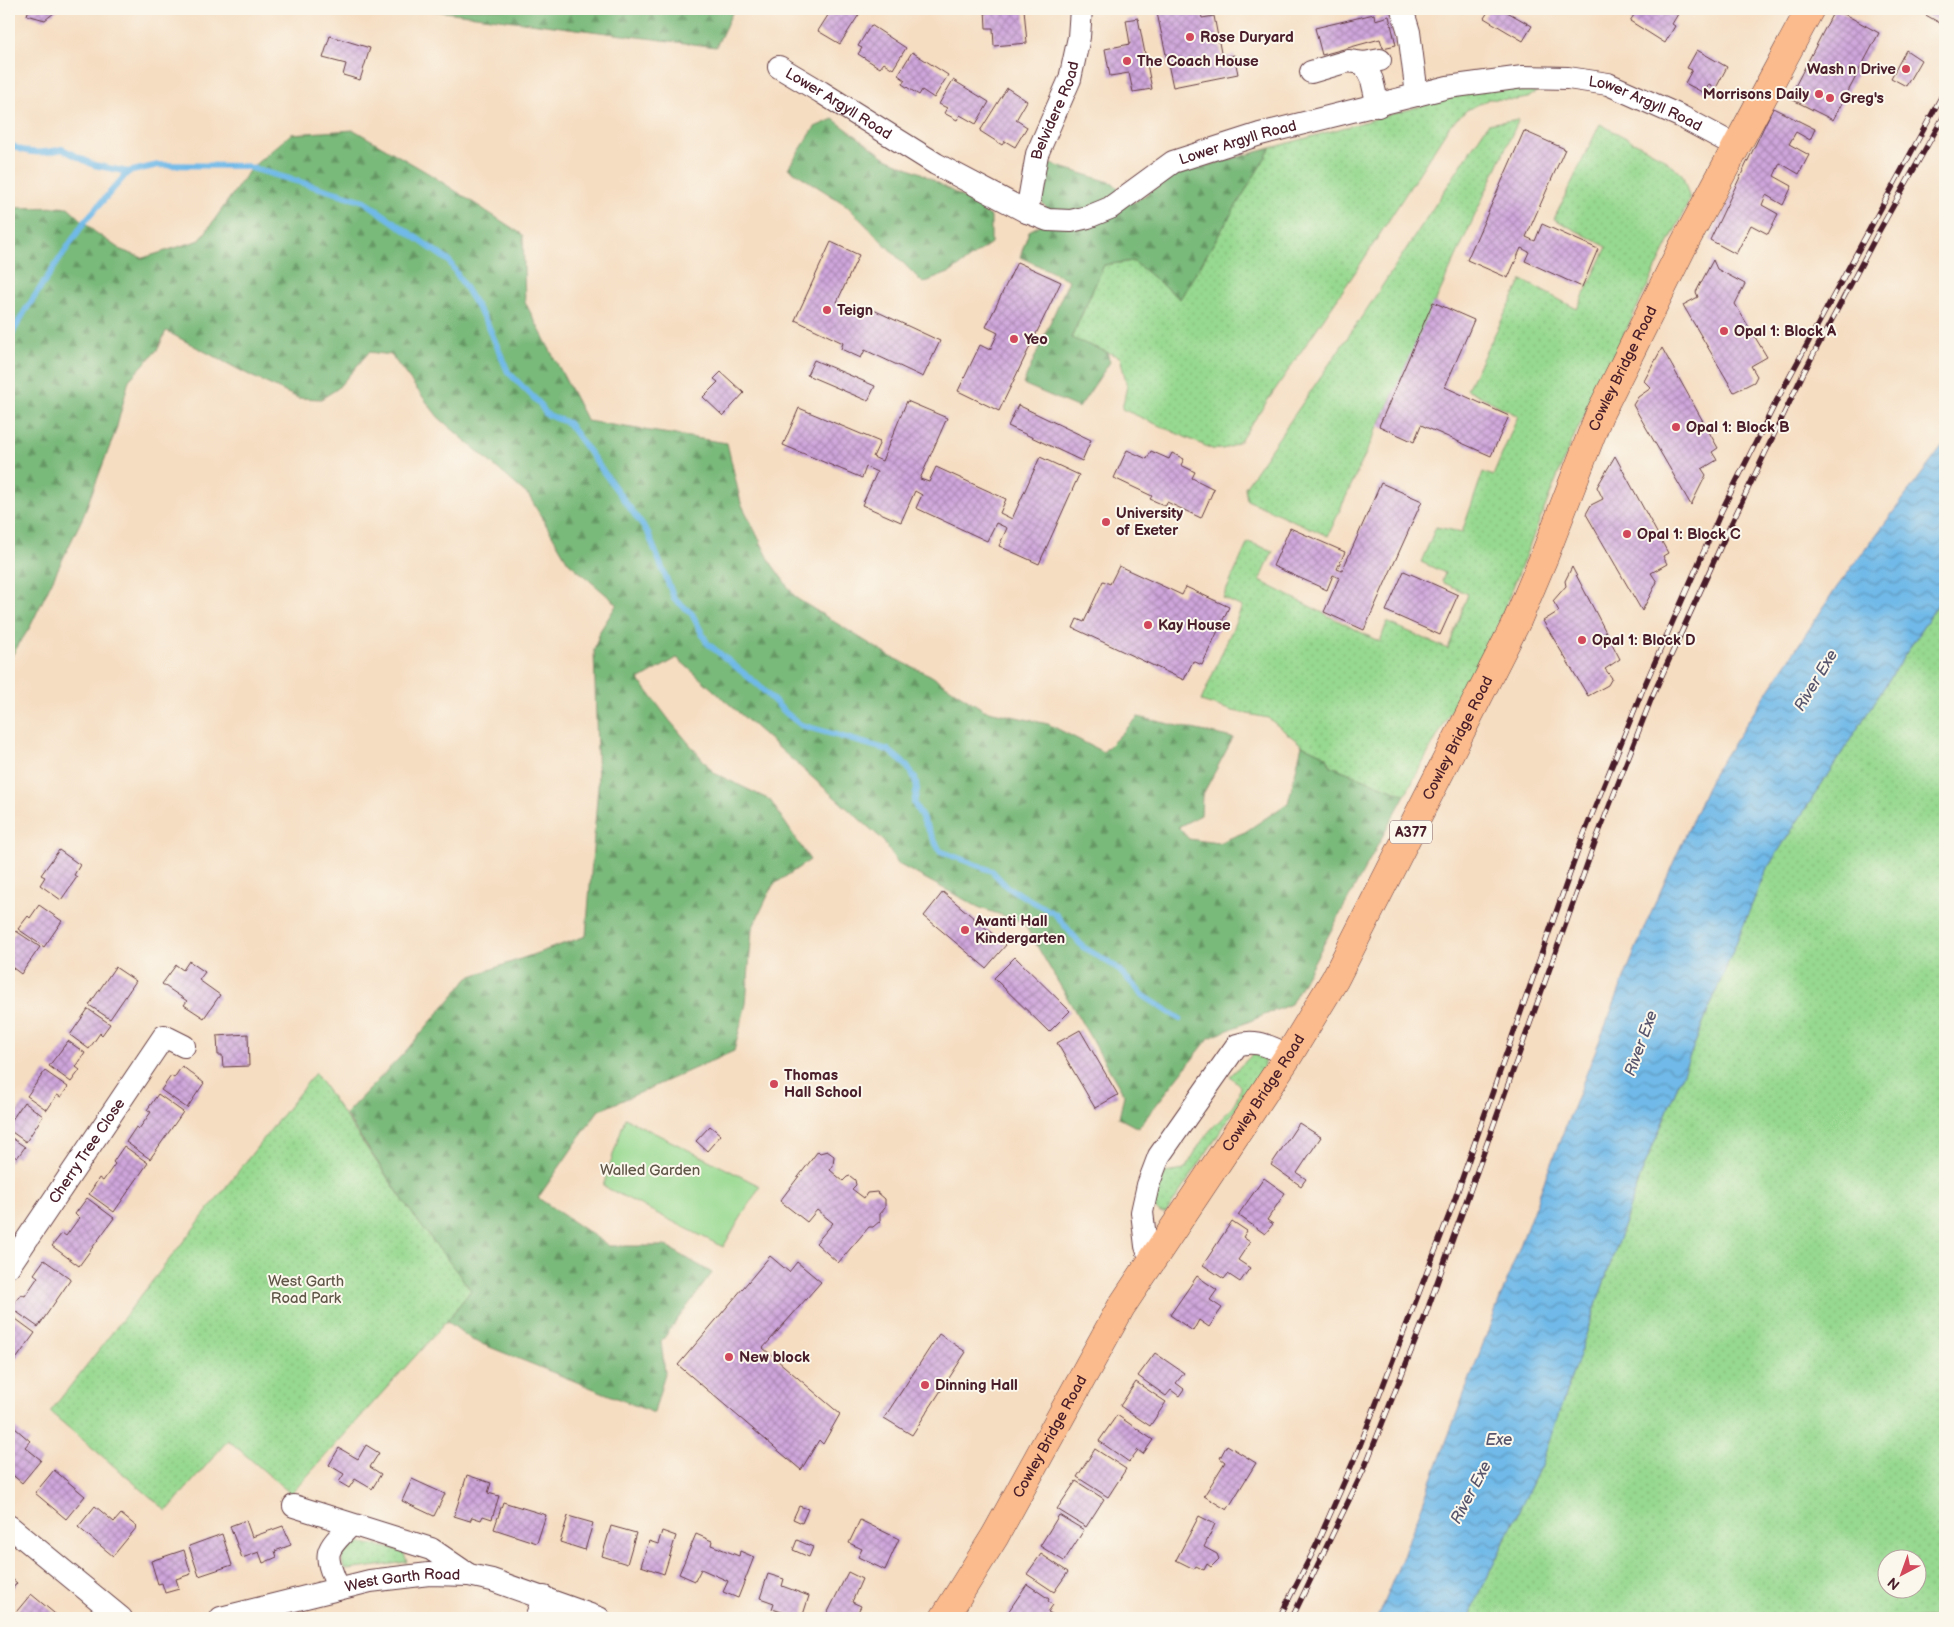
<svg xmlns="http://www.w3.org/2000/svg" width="1954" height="1627" viewBox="0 0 1954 1627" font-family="'Balsamiq Sans',sans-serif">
	<defs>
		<pattern id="grass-dots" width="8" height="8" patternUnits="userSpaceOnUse" patternTransform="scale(1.25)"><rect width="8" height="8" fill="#97d990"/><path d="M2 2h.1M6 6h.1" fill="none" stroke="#84ba7c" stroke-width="1.8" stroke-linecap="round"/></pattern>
		<pattern id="forest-firs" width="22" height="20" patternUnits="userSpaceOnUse" patternTransform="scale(1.25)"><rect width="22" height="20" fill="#79b97a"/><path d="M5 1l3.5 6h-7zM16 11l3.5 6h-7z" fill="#659664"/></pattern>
		<pattern id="water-waves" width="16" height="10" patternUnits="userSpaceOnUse" patternTransform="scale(1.25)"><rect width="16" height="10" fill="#70b9e8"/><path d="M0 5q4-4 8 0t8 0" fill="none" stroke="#5e96bc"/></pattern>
		<pattern id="building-cross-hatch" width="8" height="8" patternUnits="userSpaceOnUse" patternTransform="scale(1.25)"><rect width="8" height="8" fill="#cfa6dc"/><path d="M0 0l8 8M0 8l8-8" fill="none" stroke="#aa87b3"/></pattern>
	</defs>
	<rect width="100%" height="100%" fill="#fbf7ec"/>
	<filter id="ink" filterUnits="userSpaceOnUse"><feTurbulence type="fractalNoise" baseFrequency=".02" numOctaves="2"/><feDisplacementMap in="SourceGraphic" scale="10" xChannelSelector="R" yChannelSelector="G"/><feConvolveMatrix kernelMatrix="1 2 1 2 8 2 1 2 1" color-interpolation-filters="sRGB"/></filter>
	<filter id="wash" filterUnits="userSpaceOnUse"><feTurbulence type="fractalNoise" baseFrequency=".0096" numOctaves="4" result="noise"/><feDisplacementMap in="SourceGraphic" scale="20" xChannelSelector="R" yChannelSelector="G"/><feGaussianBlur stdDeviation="1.12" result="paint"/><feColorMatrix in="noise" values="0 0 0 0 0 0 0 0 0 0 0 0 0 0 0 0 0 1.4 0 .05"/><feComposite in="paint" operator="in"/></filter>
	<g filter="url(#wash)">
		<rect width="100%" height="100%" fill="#f5ddc1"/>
		<g fill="url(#grass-dots)" stroke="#707c5e" fill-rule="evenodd">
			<path d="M1543,87L1528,98L1516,100L1489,99L1467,110L1450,125L1358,268L1240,441C1230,448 1223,450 1212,449L1122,409L1127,386L1120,357L1071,339L1104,265L1133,261L1180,299L1271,148L1478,90Z"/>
			<polygon points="1519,119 1328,536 1247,500 1245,487 1367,309 1488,124"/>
			<polygon points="1600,124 1660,156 1682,174 1690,199 1570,445 1496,629 1405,795 1331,766 1326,756 1302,745 1268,718 1233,711 1201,701 1242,607 1223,598 1248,542 1273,551 1260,581 1380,642 1387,622 1448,649 1468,594 1442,582 1445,573 1421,562 1436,527 1462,532 1483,472 1493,476 1518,416 1467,389 1522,280 1577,309 1607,247 1554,219"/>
			<path d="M1945,593V1618H1471L1472,1609L1541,1465L1641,1175L1766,870ZM1886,1560H1916V1590H1886Z"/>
			<path d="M1261,1054L1265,1059L1263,1068L1166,1213H1160L1154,1207V1201L1164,1173L1184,1170C1192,1159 1198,1145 1207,1134C1220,1118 1238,1107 1240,1086L1230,1076L1252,1055Z"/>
			<polygon points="315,1073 416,1219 471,1290 447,1321 291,1494 228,1440 167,1511 50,1412"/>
			<path d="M357,1542L403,1551L407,1562L348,1570L344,1568C339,1555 345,1548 357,1542Z"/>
		</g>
		<g fill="url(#forest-firs)" stroke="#626c52">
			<polygon points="421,9 734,9 716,47"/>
			<polygon points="833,119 886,158 921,173 974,204 991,217 991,243 951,272 923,283 846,205 788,168 815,127"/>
			<polygon points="354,130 428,173 523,235 525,302 587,421 727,443 741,503 771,563 796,598 891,657 930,675 984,710 1048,724 1103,752 1138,717 1233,738 1202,796 1201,815 1178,827 1189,839 1218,843 1245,832 1288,803 1302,745 1326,756 1331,766 1405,795 1291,1004 1209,1038 1138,1128 1119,1118 1124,1095 1023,922 980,908 898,864 882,839 677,658 639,680 670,721 714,773 770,800 810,860 773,885 752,929 746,1004 734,1051 598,1111 538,1198 609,1246 666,1246 712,1273 661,1342 665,1373 654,1413 472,1340 447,1321 471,1290 416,1219 345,1114 404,1053 469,977 586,936 598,786 594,650 600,631 617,604 568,562 529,496 438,417 391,355 369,352 337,389 321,399 298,398 251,376 166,331 158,349 129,380 116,430 82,519 30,627 9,660 9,208 68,207 95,232 121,250 143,258 200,240 251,168 291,134"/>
			<polygon points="1271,148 1180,299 1133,261 1104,265 1071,338 1107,352 1110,362 1079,408 1023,384 1069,280 1020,257 1029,231 1040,225 1046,207 1034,194 1041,161 1113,183 1133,203 1177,174"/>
		</g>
		<polygon fill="#97d990" stroke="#707c5e" points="625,1118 760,1186 723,1247 603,1186"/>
		<polygon fill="url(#water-waves)" stroke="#5d6c8a" points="1945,443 1945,593 1766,870 1641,1175 1541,1465 1472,1609 1471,1618 1377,1618 1403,1556 1555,1153 1644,928 1713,774 1837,587"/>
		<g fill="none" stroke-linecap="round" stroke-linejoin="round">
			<g stroke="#70b9e8" stroke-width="6">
				<path d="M9,143C24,155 43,154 62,149L94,165L128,172L158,165L245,166L364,201L449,261L488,325L508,372L540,404L546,414L568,423L648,533L674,598L692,614L707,643L758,685L786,713L801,725L888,750L906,765L915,778L917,789L914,803L940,851L992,871L1007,887L1055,914L1083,947L1116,967L1144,996L1180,1019"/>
				<polyline points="9,339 25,311 85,221 128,172"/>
			</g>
		</g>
		<g id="blocks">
			<g fill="url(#building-cross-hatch)">
				<polygon points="29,9 59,9 45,20 27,15"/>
				<polygon points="832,9 853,9 860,13 840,44 818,31"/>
				<polygon points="985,9 1024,9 1027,43 994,46 993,28 986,28"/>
				<polygon points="1175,9 1200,9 1202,18 1214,16 1222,58 1234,55 1238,74 1173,87 1157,13"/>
				<polygon points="1490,9 1502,9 1532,26 1523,41 1484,18"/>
				<polygon points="1638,9 1681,9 1672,24 1675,26 1665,43 1630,21"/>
				<polygon points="1835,9 1879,33 1833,120 1789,98"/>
				<polygon points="1915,9 1945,9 1945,15 1940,23"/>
				<polygon points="1374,14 1375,20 1389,16 1396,45 1383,48 1380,39 1322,55 1315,28"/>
				<polygon points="1138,18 1152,89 1133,92 1129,73 1110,76 1105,49 1130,44 1126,20"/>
				<polygon points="871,25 906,48 893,69 884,63 880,68 858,54 862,48 858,46"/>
				<polygon points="330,36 370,48 360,80 343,75 346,64 323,58"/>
				<polygon points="1697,50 1727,67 1716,88 1709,84 1704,93 1685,83 1692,70 1687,68"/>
				<polygon points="1906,50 1921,60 1906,86 1891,78"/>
				<polygon points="912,52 948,75 934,98 922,90 919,95 902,84 905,80 898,75"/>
				<polygon points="953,80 989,102 976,124 960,115 957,120 944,113 947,108 939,104"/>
				<polygon points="1007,88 1027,101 1016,120 1027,127 1015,147 1005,141 1002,145 980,131"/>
				<polygon points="1773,108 1815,129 1810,140 1796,132 1789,144 1809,155 1799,174 1780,163 1774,176 1792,186 1783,205 1766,195 1762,205 1778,214 1768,234 1751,225 1736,254 1710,240"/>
				<polygon points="1524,131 1565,149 1526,237 1535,241 1542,224 1598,249 1582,287 1525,261 1529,252 1521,248 1508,278 1467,260"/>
				<polygon points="831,242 859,255 837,302 862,313 865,306 940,341 923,377 865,350 861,358 841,349 843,343 795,320"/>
				<polygon points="1713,260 1717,269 1745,284 1735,304 1767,357 1751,366 1757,376 1754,382 1734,392 1683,305 1698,297 1696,292"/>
				<polygon points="1017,262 1061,282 999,411 958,391 980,345 990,350 998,333 986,327"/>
				<polygon points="1433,302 1474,320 1445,387 1509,416 1491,456 1421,425 1414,442 1379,426"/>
				<polygon points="1662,348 1718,448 1712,452 1717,460 1702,469 1706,475 1691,505 1633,405 1638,397 1651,388 1644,381"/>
				<polygon points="814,360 875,386 868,401 807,375"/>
				<polygon points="721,372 744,393 723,416 703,397 718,382 714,379"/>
				<polygon points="907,401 947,418 920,479 929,482 936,467 1006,499 1000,513 1012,519 1040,457 1079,475 1039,564 999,546 1007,528 996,523 987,541 916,508 922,495 915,491 901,522 862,505 877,472 866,467 862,478 783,445 799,408 880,442 873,457 882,461"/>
				<polygon points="1018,405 1091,440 1082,461 1008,426"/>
				<polygon points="1127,450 1147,459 1151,451 1169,459 1172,453 1184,459 1181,465 1195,472 1192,478 1214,489 1201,518 1167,502 1166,506 1150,499 1152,496 1114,478"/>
				<polygon points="1615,456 1668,553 1663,556 1667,564 1651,573 1657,582 1642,611 1586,514 1591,505 1603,499 1597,487"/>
				<polygon points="1381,483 1422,501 1364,630 1324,612 1339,578 1333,575 1327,590 1273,566 1290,528 1345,552 1337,569 1342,571"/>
				<polygon points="1119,566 1182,595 1186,587 1229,607 1202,665 1193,661 1184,680 1073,628 1077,619 1084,622 1103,581 1110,584"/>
				<polygon points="1572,567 1620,659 1605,669 1612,678 1608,685 1588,696 1543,621 1559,611 1553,601 1566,586 1565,581"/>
				<polygon points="1404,571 1458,595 1440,635 1386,611"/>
				<polygon points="59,850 80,865 74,875 77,877 61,900 40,885 45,877 41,875"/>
				<polygon points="943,892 1006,945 986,968 924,916"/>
				<polygon points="39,905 62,921 44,947 18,929 28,916 30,918"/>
				<polygon points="16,931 40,947 21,974 9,965 9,942"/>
				<polygon points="1015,957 1070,1011 1049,1032 994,978"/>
				<polygon points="189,961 205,972 199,980 220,995 204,1018 184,1005 187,1001 162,984 176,965 183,970"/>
				<polygon points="115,967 136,981 110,1019 89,1005"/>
				<polygon points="88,1009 110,1024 102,1035 100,1033 89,1049 70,1035"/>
				<polygon points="1080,1030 1118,1095 1095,1108 1057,1043"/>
				<polygon points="248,1034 249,1066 223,1067 222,1055 218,1055 217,1036"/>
				<polygon points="68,1041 85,1053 76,1067 80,1070 71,1082 49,1066"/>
				<polygon points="182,1066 204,1083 187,1108 161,1090 171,1076 174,1078"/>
				<polygon points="45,1071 68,1087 61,1097 57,1095 47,1110 27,1096"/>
				<polygon points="158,1094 183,1112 150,1159 126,1142 136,1127 139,1129 151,1112 147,1110"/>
				<polygon points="24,1102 43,1116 26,1142 9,1130 9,1124"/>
				<polygon points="1299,1123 1321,1137 1297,1173 1306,1179 1301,1186 1271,1165"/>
				<polygon points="710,1126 721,1135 707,1151 696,1141"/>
				<polygon points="9,1136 25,1147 17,1158 14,1156 9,1163"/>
				<polygon points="124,1146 148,1163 114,1212 89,1194 99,1178 103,1181 115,1164 113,1162"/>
				<polygon points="818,1151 820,1153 827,1151 834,1156 833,1166 830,1170 843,1181 847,1177 850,1176 855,1180 856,1185 852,1189 864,1198 867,1193 877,1192 885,1199 885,1208 880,1214 880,1221 873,1227 869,1227 838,1263 816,1243 833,1223 817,1210 807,1222 780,1201"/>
				<polygon points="1264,1178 1285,1193 1267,1220 1273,1224 1265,1234 1238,1215"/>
				<polygon points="87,1198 114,1218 79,1266 52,1246 62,1233 66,1236 79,1218 75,1214"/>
				<polygon points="1232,1221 1247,1231 1243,1237 1250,1242 1238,1260 1250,1268 1240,1282 1228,1274 1224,1279 1203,1265"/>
				<polygon points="770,1256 789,1272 797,1262 821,1282 763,1348 840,1414 823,1444 819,1440 801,1470 678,1365"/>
				<polygon points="44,1260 71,1279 38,1327 11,1308 21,1294 25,1296 38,1277 34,1274"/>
				<polygon points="1197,1276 1217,1290 1210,1300 1222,1308 1209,1327 1199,1320 1193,1331 1170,1315"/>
				<polygon points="9,1314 35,1333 9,1369"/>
				<polygon points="939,1334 966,1352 912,1435 884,1418"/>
				<polygon points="1155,1353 1184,1373 1176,1383 1184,1389 1179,1396 1171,1390 1166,1396 1138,1376"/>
				<polygon points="1136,1382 1166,1402 1150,1426 1120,1406"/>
				<polygon points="1117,1415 1153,1440 1143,1454 1138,1450 1129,1462 1099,1441"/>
				<polygon points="15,1428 30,1441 25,1447 41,1460 22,1483 9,1472 9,1435"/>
				<polygon points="366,1445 379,1453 370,1467 381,1474 372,1489 355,1479 349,1488 339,1482 344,1474 329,1465 339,1448 358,1459"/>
				<polygon points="1227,1445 1256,1463 1227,1510 1204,1496 1225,1462 1220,1458"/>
				<polygon points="1095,1449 1126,1469 1108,1497 1077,1477"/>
				<polygon points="54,1470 85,1496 66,1519 35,1493"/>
				<polygon points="467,1475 491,1483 488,1493 499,1496 492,1519 483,1516 481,1520 472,1517 470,1521 454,1516"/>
				<polygon points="412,1479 445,1494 434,1516 402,1501"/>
				<polygon points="1076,1481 1104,1499 1086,1527 1057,1509"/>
				<polygon points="503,1502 546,1515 537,1543 494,1529"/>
				<polygon points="95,1506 114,1522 121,1514 137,1527 113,1556 78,1527"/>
				<polygon points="799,1506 808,1509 802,1523 793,1519"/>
				<polygon points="1059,1515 1084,1530 1064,1561 1040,1546"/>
				<polygon points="568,1516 593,1523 585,1550 560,1542"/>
				<polygon points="1199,1516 1215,1524 1204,1547 1217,1554 1219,1559 1211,1567 1207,1564 1204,1570 1196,1566 1194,1569 1176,1560"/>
				<polygon points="246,1520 252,1537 283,1526 291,1545 275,1551 277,1557 263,1563 259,1552 242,1558 230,1526"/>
				<polygon points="860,1520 899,1539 885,1570 858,1557 862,1549 849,1543"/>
				<polygon points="611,1526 636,1533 627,1564 602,1556"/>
				<polygon points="662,1531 676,1536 664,1574 641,1566 649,1541 658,1544"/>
				<polygon points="222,1534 232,1565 199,1576 189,1546"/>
				<polygon points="696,1534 712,1541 711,1545 739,1556 740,1551 754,1557 738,1598 723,1592 728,1581 701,1569 695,1581 679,1574"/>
				<polygon points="797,1540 813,1547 809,1557 793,1550"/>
				<polygon points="184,1550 191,1574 176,1579 179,1589 165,1593 162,1583 158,1584 151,1561"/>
				<polygon points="1041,1554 1068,1572 1054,1592 1027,1574"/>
				<polygon points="848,1572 862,1579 852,1602 861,1606 855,1618 825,1618"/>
				<polygon points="768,1574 784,1579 782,1586 809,1596 802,1618 772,1609 774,1603 760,1598"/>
				<polygon points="9,1576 17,1583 9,1593"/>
				<polygon points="1027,1584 1049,1599 1048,1601 1053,1605 1048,1612 1052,1614 1049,1618 1004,1618"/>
				<polygon points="31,1594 60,1618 14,1618 12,1617"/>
				<rect x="393" y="1616" width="32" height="2"/>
			</g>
		</g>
	</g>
	<g filter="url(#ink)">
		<use href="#blocks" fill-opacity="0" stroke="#643c42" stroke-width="1"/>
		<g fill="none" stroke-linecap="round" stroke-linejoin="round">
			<defs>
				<g id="minor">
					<polyline points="1402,9 1409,32 1417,95"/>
					<polyline points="1364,63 1372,80 1378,106"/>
					<path id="s1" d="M779,67L821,92L936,164L1027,212L1048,220L1071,221L1088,217L1110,208L1173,162L1260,134L1448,87L1523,77L1568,78L1608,84L1680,116L1736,146"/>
					<polyline points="1311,72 1348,61 1364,63 1380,60"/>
					<path id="s2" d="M1027,212L1037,154L1070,79L1079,37L1081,9"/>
					<path d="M1151,1261L1146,1246L1142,1212L1148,1185L1159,1156L1237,1045C1256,1038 1271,1048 1289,1055"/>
					<path id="s3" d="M9,1266L164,1036L184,1046"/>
					<polyline points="294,1506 431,1549 469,1575"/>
					<polyline points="9,1526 121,1618"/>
					<path d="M338,1588C324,1552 323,1553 351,1525"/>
					<path id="s4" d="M221,1618L370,1581L429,1574L469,1575L492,1580L599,1618"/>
					<polyline points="536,1618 544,1597"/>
				</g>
				<g id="trunk">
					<path id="s5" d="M944,1618L995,1536L1121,1307L1289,1055L1335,979L1517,621L1544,557L1599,415L1684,244L1810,9"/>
				</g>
			</defs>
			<use href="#minor" stroke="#643c42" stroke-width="24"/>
			<use href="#trunk" stroke="#643c42" stroke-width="29"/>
			<use href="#minor" stroke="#fff" stroke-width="22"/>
			<use href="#trunk" stroke="#fbbb8c" stroke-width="28"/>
			<defs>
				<g id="rail">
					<polyline points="1279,1618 1316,1546 1357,1453 1451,1210 1582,839 1643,689 1722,510 1777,400 1945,90"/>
					<polyline points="1292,1618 1364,1469 1424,1319 1594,845 1652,697 1724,539 1803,374 1878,233 1945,114"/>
				</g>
			</defs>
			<use href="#rail" stroke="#4a1f2b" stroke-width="5.5"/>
			<use href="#rail" stroke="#fbf7ec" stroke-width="4" stroke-dasharray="11" stroke-linecap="butt"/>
		</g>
	</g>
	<g fill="#d1495b" stroke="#fbf7ec" stroke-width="2">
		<circle cx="1190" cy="37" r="5"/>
		<circle cx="1127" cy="61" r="5"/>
		<circle cx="1906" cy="69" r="5"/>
		<circle cx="1819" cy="94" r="5"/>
		<circle cx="1830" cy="98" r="5"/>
		<circle cx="827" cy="310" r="5"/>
		<circle cx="1724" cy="331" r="5"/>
		<circle cx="1014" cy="339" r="5"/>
		<circle cx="1676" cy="427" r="5"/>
		<circle cx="1106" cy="522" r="5"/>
		<circle cx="1627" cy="534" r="5"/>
		<circle cx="1148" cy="625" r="5"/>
		<circle cx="1582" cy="640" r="5"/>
		<circle cx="965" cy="930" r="5"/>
		<circle cx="774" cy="1084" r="5"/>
		<circle cx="729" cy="1357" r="5"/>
		<circle cx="925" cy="1385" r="5"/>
	</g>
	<g text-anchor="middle" stroke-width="4" stroke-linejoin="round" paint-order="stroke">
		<rect fill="#fbf7ec" stroke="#7f6065" stroke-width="1" x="1390" y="820.5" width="42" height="23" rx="4"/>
		<g font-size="14" font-weight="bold" fill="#4a1f2b">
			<text x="1411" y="837">A377</text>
		</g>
		<g font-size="15" font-weight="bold" fill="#4a1f2b" stroke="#fbf7ec" text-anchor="start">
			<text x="1200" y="42">Rose Duryard</text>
			<text x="1137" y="66">The Coach House</text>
			<text x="1896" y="74" text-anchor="end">Wash n Drive</text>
			<text x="1809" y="99" text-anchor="end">Morrisons Daily</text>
			<text x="1840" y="103">Greg's</text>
			<text x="837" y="315">Teign</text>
			<text x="1734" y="336">Opal 1: Block A</text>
			<text x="1024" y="344">Yeo</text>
			<text x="1686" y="432">Opal 1: Block B</text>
			<text x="1116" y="518">University<tspan x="1116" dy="17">of Exeter</tspan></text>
			<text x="1637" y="539">Opal 1: Block C</text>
			<text x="1158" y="630">Kay House</text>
			<text x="1592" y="645">Opal 1: Block D</text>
			<text x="975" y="926">Avanti Hall<tspan x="975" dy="17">Kindergarten</tspan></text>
			<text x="784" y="1080">Thomas<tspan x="784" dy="17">Hall School</tspan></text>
			<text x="739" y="1362">New block</text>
			<text x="935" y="1390">Dinning Hall</text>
		</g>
		<g font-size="15" fill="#4a1f2b" stroke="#fbf7ec">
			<text dy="5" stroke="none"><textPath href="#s1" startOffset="70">Lower Argyll Road</textPath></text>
			<text dy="5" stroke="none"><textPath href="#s1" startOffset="940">Lower Argyll Road</textPath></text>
			<text dy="5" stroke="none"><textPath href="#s2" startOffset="106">Belvidere Road</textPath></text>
			<text dy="5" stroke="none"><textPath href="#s1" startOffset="520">Lower Argyll Road</textPath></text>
			<text dy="5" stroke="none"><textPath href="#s5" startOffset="1425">Cowley Bridge Road</textPath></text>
			<text dy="5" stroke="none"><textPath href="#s5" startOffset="1020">Cowley Bridge Road</textPath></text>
			<text dy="5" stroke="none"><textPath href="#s5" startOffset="615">Cowley Bridge Road</textPath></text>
			<text dy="5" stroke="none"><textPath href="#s3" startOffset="139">Cherry Tree Close</textPath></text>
			<text dy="5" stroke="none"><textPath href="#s5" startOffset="210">Cowley Bridge Road</textPath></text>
			<text dy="5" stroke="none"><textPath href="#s4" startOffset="186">West Garth Road</textPath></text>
		</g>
		<g font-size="15" fill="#615749" stroke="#fbf7ec">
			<text x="650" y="1175">Walled Garden</text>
			<text x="306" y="1286">West Garth<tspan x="306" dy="17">Road Park</tspan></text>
		</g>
		<g font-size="16" font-style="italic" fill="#57556d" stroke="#fbf7ec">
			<text transform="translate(1815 680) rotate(-59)" y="6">River Exe</text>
			<text transform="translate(1640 1043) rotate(-70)" y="6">River Exe</text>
			<text x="1499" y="1445">Exe</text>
			<text transform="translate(1470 1492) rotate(-62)" y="6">River Exe</text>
		</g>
	</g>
	<rect width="1954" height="1627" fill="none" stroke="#fbf7ec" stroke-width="30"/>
	<g transform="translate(1902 1574) rotate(221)"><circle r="24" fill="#fbf7ec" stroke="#b4a19f"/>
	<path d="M0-4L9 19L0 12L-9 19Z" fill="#d1495b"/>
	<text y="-8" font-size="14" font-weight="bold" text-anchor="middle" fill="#4a1f2b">N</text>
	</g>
</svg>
